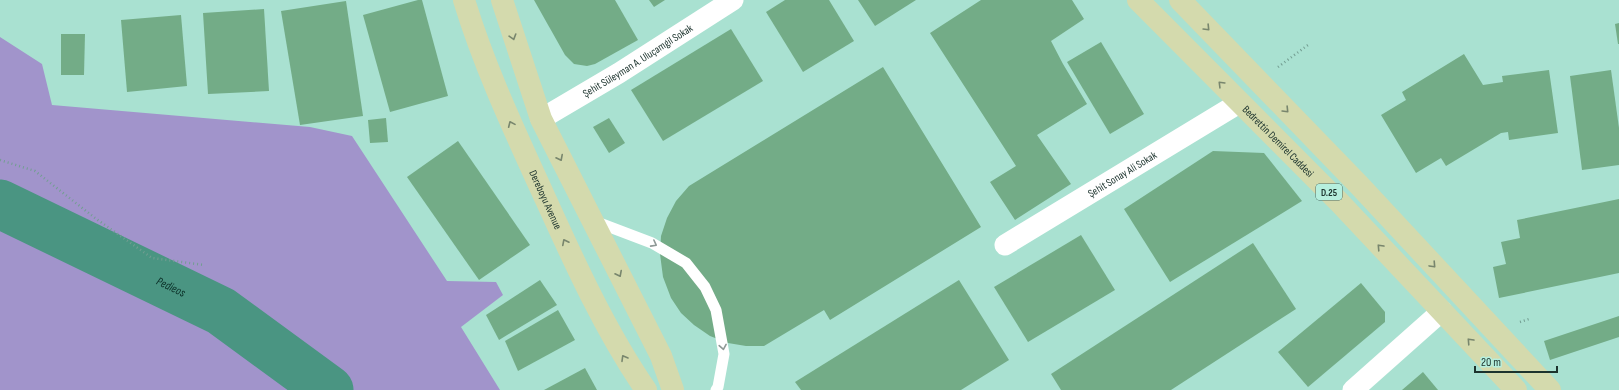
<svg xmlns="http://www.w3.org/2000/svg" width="1619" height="390" viewBox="0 0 1619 390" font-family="'Sofia Sans Condensed',sans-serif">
	<rect width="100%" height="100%" fill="#a9e1d1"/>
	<polygon fill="#a194cb" points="0,37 42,64 52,105 310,127 352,136 447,281 496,282 503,295 461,327 500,390 0,390"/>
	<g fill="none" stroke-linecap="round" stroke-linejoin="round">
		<path stroke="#4a9582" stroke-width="49" id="s1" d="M0,204L221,311L329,390"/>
	</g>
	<g fill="#73ac87">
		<polygon points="418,0 422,0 448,96 390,112 363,15"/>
		<polygon points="534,0 615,0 638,40 595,64 587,66 574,64 565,55"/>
		<polygon points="649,0 665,0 654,7"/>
		<polygon points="785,0 829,0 854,41 803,72 766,12"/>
		<polygon points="858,0 916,0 875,26"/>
		<polygon points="981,0 1072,0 1084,19 1051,41 1063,64 1087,104 1037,135 1071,184 1015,220 990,182 1016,166 930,33"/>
		<polygon points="346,1 363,116 300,125 281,11"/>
		<polygon points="264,9 269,91 208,94 203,13"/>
		<polygon points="181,15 187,86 127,92 121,20"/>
		<polygon points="1619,23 1619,44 1618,44 1615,24"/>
		<polygon points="731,29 763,81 663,141 631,90"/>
		<polygon points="61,34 85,34 84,75 61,75"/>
		<polygon points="1101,42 1144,114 1110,134 1067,62"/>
		<polygon points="1464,54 1483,85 1503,82 1502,76 1549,70 1558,133 1509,140 1508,132 1501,133 1446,166 1441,158 1416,173 1381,115 1406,100 1402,92"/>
		<polygon points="883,67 981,227 830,320 824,310 764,346 746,346 728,343 710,336 694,325 681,313 671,298 663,277 660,254 661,236 667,218 676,201 689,186"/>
		<polygon points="1611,70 1619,128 1619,165 1582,170 1570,76"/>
		<polygon points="386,118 388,142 370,143 368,120"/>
		<polygon points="609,118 625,143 609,153 593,127"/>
		<polygon points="458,141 530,245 479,280 407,177"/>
		<polygon points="1213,151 1264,153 1302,201 1170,282 1124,209"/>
		<polygon points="1619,199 1619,273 1499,298 1493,267 1506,264 1501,242 1520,238 1517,220"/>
		<polygon points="1081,235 1115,290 1028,342 994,287"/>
		<polygon points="1253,243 1296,309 1171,390 1061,390 1051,374"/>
		<polygon points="540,280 557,305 499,340 486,315"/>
		<polygon points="959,280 1009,360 961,390 801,390 795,382"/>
		<polygon points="1361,283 1385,312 1385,322 1308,387 1278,352"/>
		<polygon points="558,310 575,340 518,371 505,341"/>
		<polygon points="1619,316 1619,337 1550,360 1544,341"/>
		<polygon points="585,368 597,390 544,390"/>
		<polygon points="1423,372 1438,390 1402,390"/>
	</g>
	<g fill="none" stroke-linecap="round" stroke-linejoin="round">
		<g stroke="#739e92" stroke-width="2.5" stroke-dasharray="1 3" stroke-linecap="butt">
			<polyline points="1278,67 1308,45"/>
			<polyline points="0,160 35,171 95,218 152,258 204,265"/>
			<polyline points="1520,322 1529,319"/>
		</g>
		<polyline stroke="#fff" stroke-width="11" points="594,221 652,243 686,263 705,287 716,310 724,354 718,387 716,390"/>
		<g stroke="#fff" stroke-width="21">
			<path id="s2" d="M541,119L619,73L733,0"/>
			<path id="s3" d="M1005,245L1239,103"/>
			<polyline points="1353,390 1442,311"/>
		</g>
		<g stroke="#d4daad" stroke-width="22">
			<path id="s4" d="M464,0C485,69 516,134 546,200C575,264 606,332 646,390"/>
			<polyline points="502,0 541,119 661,356 673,390"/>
			<path id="s5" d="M1138,0L1339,202L1516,390"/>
			<polyline points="1180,0 1359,185 1550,390"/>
		</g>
	</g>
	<defs><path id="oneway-chevron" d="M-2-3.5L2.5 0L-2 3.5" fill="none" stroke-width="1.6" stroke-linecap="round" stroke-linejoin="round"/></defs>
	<g stroke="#78866d">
		<use href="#oneway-chevron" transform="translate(1207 28) rotate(46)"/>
		<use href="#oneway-chevron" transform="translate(513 37) rotate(73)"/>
		<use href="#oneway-chevron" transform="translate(1221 84) rotate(-135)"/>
		<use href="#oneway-chevron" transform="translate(1286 110) rotate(46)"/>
		<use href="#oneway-chevron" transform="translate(511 124) rotate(-114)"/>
		<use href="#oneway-chevron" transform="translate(560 158) rotate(63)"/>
		<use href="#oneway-chevron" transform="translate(565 242) rotate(-117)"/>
		<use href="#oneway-chevron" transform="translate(1380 247) rotate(-133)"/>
		<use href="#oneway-chevron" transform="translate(1433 265) rotate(47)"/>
		<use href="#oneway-chevron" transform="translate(619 274) rotate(63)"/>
		<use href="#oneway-chevron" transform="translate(1470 341) rotate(-133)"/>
		<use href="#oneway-chevron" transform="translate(624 358) rotate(-120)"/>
	</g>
	<g stroke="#8e9996">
		<use href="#oneway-chevron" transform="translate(654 244) rotate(28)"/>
		<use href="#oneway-chevron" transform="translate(723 347) rotate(80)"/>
	</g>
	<g text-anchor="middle" stroke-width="3" stroke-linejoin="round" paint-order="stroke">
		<rect fill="#b6efde" stroke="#4a6b62" stroke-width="1" x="1316" y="184" width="26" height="16" rx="3"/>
		<g font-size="10" font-weight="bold" fill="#1c332d">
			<text x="1329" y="196">D.25</text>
		</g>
		<g font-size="11" fill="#1c332d" stroke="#b6efde">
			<text dy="4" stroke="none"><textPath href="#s2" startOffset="113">Şehit Süleyman A. Uluçamgil Sokak</textPath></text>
			<text dy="4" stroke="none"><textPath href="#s5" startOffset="199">Bedrettin Demirel Caddesi</textPath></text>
			<text dy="4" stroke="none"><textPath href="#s3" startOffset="137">Şehit Sonay Ali Sokak</textPath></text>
			<text dy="4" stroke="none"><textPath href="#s4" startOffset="216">Dereboyu Avenue</textPath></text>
		</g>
		<g font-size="12" font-style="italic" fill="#0c3129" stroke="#b6efde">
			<text dy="4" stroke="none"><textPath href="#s1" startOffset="190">Pedieos</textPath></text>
		</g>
	</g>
	<path d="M1475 366v6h82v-6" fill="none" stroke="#1c332d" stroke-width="2"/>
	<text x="1481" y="366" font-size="12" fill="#1c332d" stroke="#b6efde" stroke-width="3" paint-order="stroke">20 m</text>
</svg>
